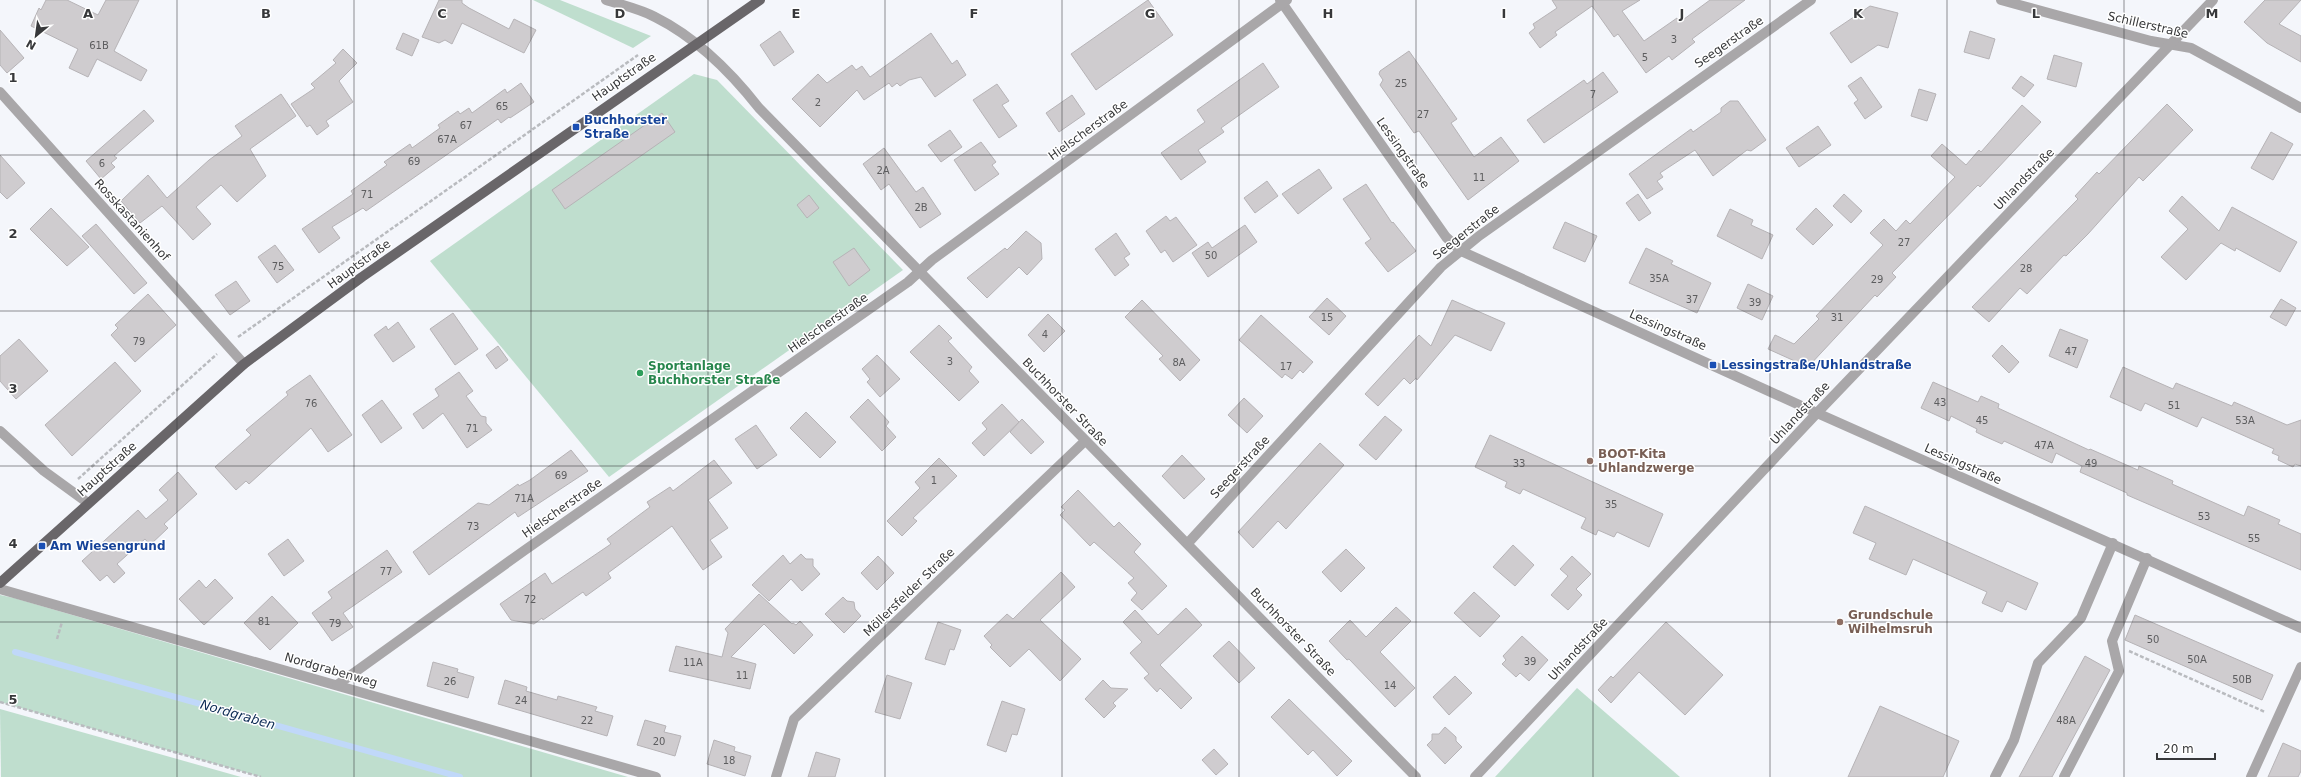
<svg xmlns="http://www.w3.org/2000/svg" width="2301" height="777" viewBox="0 0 2301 777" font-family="'DejaVu Sans',sans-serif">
	<rect width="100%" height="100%" fill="#f4f6fb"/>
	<g fill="#bfdece">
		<polygon points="533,0 560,0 651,36 633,48"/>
		<polygon points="694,74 717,80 903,270 609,477 430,261"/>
		<polygon points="0,595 14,598 628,777 261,777 0,702"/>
		<polygon points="1577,688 1680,777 1495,777"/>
		<polygon points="0,709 241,777 1,777"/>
	</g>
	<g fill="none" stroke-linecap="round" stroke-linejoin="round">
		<polyline stroke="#c0d8f9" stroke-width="6" points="15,652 460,777"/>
	</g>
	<g fill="#cfcccf" stroke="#b6b3b6">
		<polygon points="46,0 67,0 98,15 106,0 139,0 114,51 147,70 141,81 97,59 88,77 69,68 78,49 31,26 39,8 41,10"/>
		<polygon points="439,0 462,0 462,3 469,8 509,29 514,19 536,30 524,53 462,23 452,44 445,40 439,43 422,37"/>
		<polygon points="1148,0 1173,35 1096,90 1071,54"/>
		<polygon points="1552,0 1640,0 1622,11 1644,41 1677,18 1680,22 1710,0 1745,0 1692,39 1695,42 1672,60 1669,56 1646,73 1618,34 1614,37 1592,6 1555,32 1557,35 1540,48 1529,33 1535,28 1533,24 1557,8"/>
		<polygon points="2265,0 2301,0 2279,24 2301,36 2301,62 2267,43 2244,22"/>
		<polygon points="1870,6 1898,13 1888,48 1878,45 1851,63 1830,33"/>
		<polygon points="0,30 24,58 7,73 0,65"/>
		<polygon points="780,31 794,52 774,66 760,45"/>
		<polygon points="1970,31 1995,39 1989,59 1964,52"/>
		<polygon points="403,33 419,40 412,56 396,49"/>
		<polygon points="931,33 952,64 957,60 966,75 935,97 921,77 909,80 900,86 897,83 892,87 889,83 864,100 857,90 820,127 792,99 818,74 827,83 852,65 856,70 862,66 870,77"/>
		<polygon points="343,49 357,63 339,81 353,102 326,121 329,126 317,135 310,125 307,127 291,104 315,88 311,84 336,63 333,60"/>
		<polygon points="1409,51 1457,119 1451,123 1474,157 1501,137 1519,161 1468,200 1419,131 1414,133 1380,85 1383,80 1379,74 1380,71"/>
		<polygon points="2054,55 2082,63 2076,87 2047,79"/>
		<polygon points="1263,63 1279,87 1221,128 1224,132 1198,150 1206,162 1181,180 1161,153 1205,122 1197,110"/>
		<polygon points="1603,72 1618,92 1544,143 1527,120 1584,80 1587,84"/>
		<polygon points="2021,76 2034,85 2024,97 2012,88"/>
		<polygon points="1861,77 1882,107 1865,119 1854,103 1858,100 1848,86"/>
		<polygon points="521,83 534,102 510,118 509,117 501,123 498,119 366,211 363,208 332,227 340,238 319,253 302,229 353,194 351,191 387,165 384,162 410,144 412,148 440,128 438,125 458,111 460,114 469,108 472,113 505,89 507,93"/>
		<polygon points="997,84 1009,101 1002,105 1017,126 999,138 973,100"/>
		<polygon points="1919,89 1936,94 1927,121 1911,116"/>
		<polygon points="281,94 296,116 250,149 266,176 237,202 221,185 196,207 211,224 193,240 162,206 140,223 121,201 148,175 167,198 209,160 242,136 235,126"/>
		<polygon points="1072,95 1085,114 1059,132 1046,113"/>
		<polygon points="1730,101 1738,101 1766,140 1751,151 1747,150 1713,176 1695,150 1660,173 1663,177 1657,181 1663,189 1647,199 1629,174 1691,129 1693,132 1721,112 1721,108"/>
		<polygon points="2167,104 2193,130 2143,181 2139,177 2088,234 2066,256 2064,255 2027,294 2020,288 1989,322 1972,307 2078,199 2075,196 2097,172 2099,174"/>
		<polygon points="2022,105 2041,122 1980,187 1978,185 1892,273 1896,277 1877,297 1875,295 1808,367 1768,349 1775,335 1794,344 1819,319 1816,316 1883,245 1870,233 1884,219 1896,231 1906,220 1910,224 1955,177 1931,156 1942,144 1966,165 1979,150 1981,152"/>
		<polygon points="144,110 154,121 114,156 117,158 111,163 115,167 101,179 86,161"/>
		<polygon points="662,113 675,132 565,209 552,190"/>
		<polygon points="1818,126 1831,145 1799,167 1786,148"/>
		<polygon points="950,130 962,147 941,162 928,145"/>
		<polygon points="2271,132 2293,144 2273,180 2251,168"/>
		<polygon points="981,142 996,162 992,165 999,174 975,191 954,160"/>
		<polygon points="884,148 916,192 923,187 941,214 920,228 889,184 881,190 863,164"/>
		<polygon points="0,155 25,183 7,199 0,192"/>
		<polygon points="1319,169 1332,188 1298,214 1282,194"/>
		<polygon points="1267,181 1278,196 1255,213 1244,198"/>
		<polygon points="1366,184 1392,223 1393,222 1416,251 1388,272 1365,243 1371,239 1343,199"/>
		<polygon points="1638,194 1651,213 1639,221 1626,203"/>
		<polygon points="1844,194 1862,211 1851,223 1833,206"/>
		<polygon points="809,195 819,208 807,218 797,205"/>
		<polygon points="2182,196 2219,231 2232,207 2297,242 2280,272 2236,248 2235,251 2221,243 2186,280 2161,257 2188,229 2169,211"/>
		<polygon points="51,208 89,247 67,266 30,229"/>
		<polygon points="1816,208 1833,225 1813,245 1796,229"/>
		<polygon points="1730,209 1753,220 1751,225 1773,235 1762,259 1717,236"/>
		<polygon points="1166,216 1170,221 1176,217 1197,245 1173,262 1165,250 1161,253 1146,231"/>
		<polygon points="1565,222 1597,236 1585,262 1553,248"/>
		<polygon points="96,224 147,283 134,294 82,236"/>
		<polygon points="1245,225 1257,242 1208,277 1192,253 1208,242 1212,248"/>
		<polygon points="1026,231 1041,243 1042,259 1027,275 1019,267 987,298 967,278 1005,248 1007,250"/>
		<polygon points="1116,233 1130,254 1124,258 1129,265 1115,276 1095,249"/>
		<polygon points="275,245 294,270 277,283 258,257"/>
		<polygon points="854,248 870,270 849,286 833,262"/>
		<polygon points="1646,248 1673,261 1671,264 1711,283 1697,313 1629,283"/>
		<polygon points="236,281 250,301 230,315 215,295"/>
		<polygon points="1748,284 1773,296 1762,320 1737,308"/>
		<polygon points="148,294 176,325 135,362 111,335 118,328 115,325"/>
		<polygon points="1327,298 1346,316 1329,335 1309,317"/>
		<polygon points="2281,299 2296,308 2286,326 2270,317"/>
		<polygon points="1142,300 1200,360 1180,381 1159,359 1163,356 1125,317"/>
		<polygon points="1452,300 1505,323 1491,351 1455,335 1417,380 1416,378 1410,384 1404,378 1378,406 1365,394 1419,335 1431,346"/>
		<polygon points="453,313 478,349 455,365 430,329"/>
		<polygon points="1048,314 1065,331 1044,352 1028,335"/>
		<polygon points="1261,315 1313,362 1303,373 1300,370 1292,379 1285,374 1282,378 1239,340"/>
		<polygon points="398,322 415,347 393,362 374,335 386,326 388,330"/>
		<polygon points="939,325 952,338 948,341 972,367 969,371 979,382 959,401 910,352"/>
		<polygon points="2060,329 2088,340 2077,368 2049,356"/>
		<polygon points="19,339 48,371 16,399 0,381 0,356"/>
		<polygon points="2002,345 2019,362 2009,373 1992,356"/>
		<polygon points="498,346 508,360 496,369 486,355"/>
		<polygon points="877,355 900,379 880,397 867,382 870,379 862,369"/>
		<polygon points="115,362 141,391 72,456 45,425"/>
		<polygon points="2123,367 2173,389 2176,383 2232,406 2234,402 2287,425 2301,420 2301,466 2295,464 2293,467 2278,460 2279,456 2272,453 2274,449 2202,417 2197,427 2145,403 2141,411 2110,397"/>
		<polygon points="459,372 473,391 466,396 481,416 486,417 486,423 492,430 467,448 443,413 423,429 413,414 439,396 435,389"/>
		<polygon points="310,375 352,435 328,452 311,428 249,484 246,481 236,490 215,467 251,435 246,430 288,395 286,392"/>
		<polygon points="1933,382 1978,402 1981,396 1999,404 1998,408 2089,450 2090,449 2138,470 2139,466 2173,481 2172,484 2244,516 2248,506 2280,520 2278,524 2301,534 2301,570 2127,495 2127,493 2080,472 2082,466 2056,453 2052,463 2004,441 2002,444 1984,436 1976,432 1977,429 1951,416 1949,421 1921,408"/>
		<polygon points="1244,398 1263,416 1247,433 1228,415"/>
		<polygon points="868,399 889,422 886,426 896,437 882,451 850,417"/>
		<polygon points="382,400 402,428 381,443 362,415"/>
		<polygon points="1002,404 1019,422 984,456 972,443 987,429 982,423"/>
		<polygon points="806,412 836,442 820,458 790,428"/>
		<polygon points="1385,416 1402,430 1376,460 1359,445"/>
		<polygon points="1022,419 1044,442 1031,454 1010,432"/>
		<polygon points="756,425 777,455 757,469 735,439"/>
		<polygon points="1490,435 1663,514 1649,547 1617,532 1614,537 1598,530 1596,535 1581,528 1586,518 1523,489 1520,494 1505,487 1507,482 1475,467"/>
		<polygon points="1320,443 1344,465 1286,529 1278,521 1253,548 1238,532"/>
		<polygon points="571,450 588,471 518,517 515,512 429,575 413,552 478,503 489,505 518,484 519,486 530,480"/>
		<polygon points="1182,455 1205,479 1184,499 1162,476"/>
		<polygon points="939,458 957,476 913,518 917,521 902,536 887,521 920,488 915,482"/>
		<polygon points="714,460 732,483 708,500 728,528 710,540 722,557 703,570 672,526 608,573 611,578 586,596 583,592 543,620 542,618 534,624 511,620 500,604 545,573 552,584 611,544 607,539 650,507 647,502 670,487 673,491"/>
		<polygon points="178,472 197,494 164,524 168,528 150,545 145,539 117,564 125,573 114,583 107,575 100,581 82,561 138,510 146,519 168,500 159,490"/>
		<polygon points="1078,490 1114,527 1119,522 1141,544 1134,552 1167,586 1142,610 1131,600 1137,593 1128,583 1134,578 1094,542 1090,546 1060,515 1065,510 1061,507"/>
		<polygon points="1865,506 2038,583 2026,610 2007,601 2002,612 1982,603 1987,592 1913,559 1906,575 1869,559 1876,543 1853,533"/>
		<polygon points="288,539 304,561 284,576 268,554"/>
		<polygon points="1513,545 1534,565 1515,586 1493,567"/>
		<polygon points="1346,549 1365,568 1341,592 1322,572"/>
		<polygon points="387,550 402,572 343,613 353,627 332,641 312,613 332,598 328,592"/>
		<polygon points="801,554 806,559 813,559 813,566 820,574 802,591 791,579 769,601 752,585 783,555 790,564"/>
		<polygon points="878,556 894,573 877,590 861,573"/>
		<polygon points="1572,556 1591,574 1576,589 1582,595 1568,610 1551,595 1568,576 1560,569"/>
		<polygon points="1061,572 1075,587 1040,620 1081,659 1060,681 1029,649 1010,667 990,647 992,645 984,636 1007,614 1013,619"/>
		<polygon points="215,579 233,598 204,625 179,599 199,580 206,588"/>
		<polygon points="1474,592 1500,616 1480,637 1454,613"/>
		<polygon points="759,594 792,624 793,623 796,625 800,621 813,635 794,654 764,624 731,657 756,664 750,689 669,671 676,646 722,657 728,633 725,629"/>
		<polygon points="272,596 298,623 270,650 244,623"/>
		<polygon points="843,597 847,601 854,602 855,609 861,616 844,633 825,614"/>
		<polygon points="1396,607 1411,621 1380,652 1415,688 1395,707 1349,659 1347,660 1329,641 1350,620 1366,637"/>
		<polygon points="1186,608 1202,625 1160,665 1192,698 1181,709 1160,688 1157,692 1144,678 1149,674 1130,653 1142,642 1123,622 1135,610 1158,635"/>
		<polygon points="2135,615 2273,675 2262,700 2125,640"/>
		<polygon points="938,622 961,630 954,650 950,649 945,665 925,659"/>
		<polygon points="1666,622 1723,675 1685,715 1639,672 1611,703 1598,690 1611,676 1613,678"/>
		<polygon points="1522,636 1548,660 1529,681 1520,673 1516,677 1502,664 1506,660 1503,656"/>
		<polygon points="1229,641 1255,668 1239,683 1213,656"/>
		<polygon points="2085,656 2110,670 2052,777 2019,777"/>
		<polygon points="433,662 458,669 457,672 474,677 468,698 427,686"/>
		<polygon points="887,675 912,683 900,719 875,712"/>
		<polygon points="1455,676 1472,693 1449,715 1433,697"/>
		<polygon points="505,680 527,687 526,691 557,700 558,696 597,707 595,711 613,716 607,736 498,704"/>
		<polygon points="1103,680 1111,688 1128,689 1113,703 1116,706 1104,718 1085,699"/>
		<polygon points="1289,699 1352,761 1337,776 1313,750 1308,755 1271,717"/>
		<polygon points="1002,701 1025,709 1017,735 1012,734 1006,752 987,745"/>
		<polygon points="1880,706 1959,741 1943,777 1848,777"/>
		<polygon points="645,720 666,726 664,732 681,736 675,756 637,745"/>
		<polygon points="1445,727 1456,737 1456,741 1462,747 1445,764 1427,745 1432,740 1432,734 1439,734"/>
		<polygon points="714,740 735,747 734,751 751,756 745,776 707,764"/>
		<polygon points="2283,743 2301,751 2301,771 2298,777 2268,777"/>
		<polygon points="1214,749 1228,764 1216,775 1202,760"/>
		<polygon points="816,752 840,759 835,777 808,777"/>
	</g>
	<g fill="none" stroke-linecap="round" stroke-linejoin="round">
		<g stroke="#b9bbbf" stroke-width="2.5" stroke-dasharray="4 2" stroke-linecap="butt">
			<polyline points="238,337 638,55"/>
			<polyline points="78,479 217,354"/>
			<polyline points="57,639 62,622"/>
			<polyline points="2129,651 2265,712"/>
			<polyline points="0,702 261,777"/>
		</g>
		<g stroke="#a9a7a9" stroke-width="10">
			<path d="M606,0C622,5 640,9 655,17C697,38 730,71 759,108L1416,777"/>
			<polyline points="1280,0 1446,237 1461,251 1817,413 2301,628"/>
			<polyline points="2001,0 2151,41 2191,48 2301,108"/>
			<polyline points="0,92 244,364"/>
			<polyline points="0,431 44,471 88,503"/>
			<polyline points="1188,543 1441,267 1479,236 1811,0"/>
			<polyline points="0,589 656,777"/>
			<polyline points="337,685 525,550 908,282 932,260 1287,0"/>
			<polyline points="776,777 794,719 1085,441"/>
			<polyline points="1475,777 1817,413 2213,0"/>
			<polyline points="1995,777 2014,740 2038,663 2081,618 2113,543"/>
			<polyline points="2064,777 2119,671 2112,641 2147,558"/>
			<polyline points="2251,777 2301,667"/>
		</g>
		<polyline stroke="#696669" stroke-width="10" points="0,583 244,364 362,277 760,0"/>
	</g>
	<path fill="none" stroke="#37383a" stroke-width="1" stroke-opacity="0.55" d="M177,0V777M354,0V777M531,0V777M708,0V777M885,0V777M1062,0V777M1239,0V777M1416,0V777M1593,0V777M1770,0V777M1947,0V777M2124,0V777M0,155H2301M0,311H2301M0,466H2301M0,622H2301"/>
	<g fill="#1a4fb4" stroke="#fff" stroke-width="1.5">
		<rect x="572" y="123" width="8" height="8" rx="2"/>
		<rect x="1709" y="361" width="8" height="8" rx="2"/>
		<rect x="38" y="542" width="8" height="8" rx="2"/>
	</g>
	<circle fill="#2e9e5b" stroke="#fff" stroke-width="1.5" cx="640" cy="373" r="4"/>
	<g fill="#8d6e63" stroke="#fff" stroke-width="1.5">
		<circle cx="1590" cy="461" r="4"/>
		<circle cx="1840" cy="622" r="4"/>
	</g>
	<g text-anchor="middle" stroke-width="3" stroke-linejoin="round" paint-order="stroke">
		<g font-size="10" fill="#5d5d5f">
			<text x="1674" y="43">3</text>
			<text x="99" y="49">61B</text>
			<text x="1645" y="61">5</text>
			<text x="1401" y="87">25</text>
			<text x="1593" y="98">7</text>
			<text x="818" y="106">2</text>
			<text x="502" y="110">65</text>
			<text x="1423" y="118">27</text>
			<text x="466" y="129">67</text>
			<text x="447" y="143">67A</text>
			<text x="414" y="165">69</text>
			<text x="102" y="167">6</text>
			<text x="883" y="174">2A</text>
			<text x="1479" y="181">11</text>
			<text x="367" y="198">71</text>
			<text x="921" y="211">2B</text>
			<text x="1904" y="246">27</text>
			<text x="1211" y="259">50</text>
			<text x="278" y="270">75</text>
			<text x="2026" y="272">28</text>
			<text x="1659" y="282">35A</text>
			<text x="1877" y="283">29</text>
			<text x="1692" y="303">37</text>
			<text x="1755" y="306">39</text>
			<text x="1327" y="321">15</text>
			<text x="1837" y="321">31</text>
			<text x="1045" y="338">4</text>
			<text x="139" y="345">79</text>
			<text x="2071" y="355">47</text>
			<text x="950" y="365">3</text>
			<text x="1179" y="366">8A</text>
			<text x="1286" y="370">17</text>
			<text x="1940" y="406">43</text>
			<text x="311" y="407">76</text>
			<text x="2174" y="409">51</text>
			<text x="1982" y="424">45</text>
			<text x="2245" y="424">53A</text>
			<text x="472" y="432">71</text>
			<text x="2044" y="449">47A</text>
			<text x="1519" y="467">33</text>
			<text x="2091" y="467">49</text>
			<text x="561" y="479">69</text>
			<text x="934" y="484">1</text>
			<text x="524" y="502">71A</text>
			<text x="1611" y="508">35</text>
			<text x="2204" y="520">53</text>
			<text x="473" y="530">73</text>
			<text x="2254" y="542">55</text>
			<text x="386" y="575">77</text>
			<text x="530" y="603">72</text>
			<text x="264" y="625">81</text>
			<text x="335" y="627">79</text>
			<text x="2153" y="643">50</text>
			<text x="2197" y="663">50A</text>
			<text x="1530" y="665">39</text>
			<text x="693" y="666">11A</text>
			<text x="742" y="679">11</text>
			<text x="2242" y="683">50B</text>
			<text x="450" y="685">26</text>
			<text x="1390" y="689">14</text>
			<text x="521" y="704">24</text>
			<text x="587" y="724">22</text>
			<text x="2066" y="724">48A</text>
			<text x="659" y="745">20</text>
			<text x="729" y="764">18</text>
		</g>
		<g font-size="12" fill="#37383a" stroke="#fff">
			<text transform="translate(2148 25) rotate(13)" y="4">Schillerstraße</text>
			<text transform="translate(1729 42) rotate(-35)" y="4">Seegerstraße</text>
			<text transform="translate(624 77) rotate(-35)" y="4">Hauptstraße</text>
			<text transform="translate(1088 130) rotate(-36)" y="4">Hielscherstraße</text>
			<text transform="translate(1403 153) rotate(55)" y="4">Lessingstraße</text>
			<text transform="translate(2024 179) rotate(-46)" y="4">Uhlandstraße</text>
			<text transform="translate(132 220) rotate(48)" y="4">Rosskastanienhof</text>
			<text transform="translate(1466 232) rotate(-38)" y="4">Seegerstraße</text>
			<text transform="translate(359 264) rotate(-36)" y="4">Hauptstraße</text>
			<text transform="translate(828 323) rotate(-35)" y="4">Hielscherstraße</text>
			<text transform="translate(1668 330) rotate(24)" y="4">Lessingstraße</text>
			<text transform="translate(1065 402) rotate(46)" y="4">Buchhorster Straße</text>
			<text transform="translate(1800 413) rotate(-47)" y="4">Uhlandstraße</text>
			<text transform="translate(1963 464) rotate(24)" y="4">Lessingstraße</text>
			<text transform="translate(1240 467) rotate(-47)" y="4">Seegerstraße</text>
			<text transform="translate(107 469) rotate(-42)" y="4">Hauptstraße</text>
			<text transform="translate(562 508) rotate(-35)" y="4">Hielscherstraße</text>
			<text transform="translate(909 592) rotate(-44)" y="4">Möllersfelder Straße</text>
			<text transform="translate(1293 632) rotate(46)" y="4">Buchhorster Straße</text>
			<text transform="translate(1578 649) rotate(-47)" y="4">Uhlandstraße</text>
			<text transform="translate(331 670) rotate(16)" y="4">Nordgrabenweg</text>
		</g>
		<g font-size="12" font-weight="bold" fill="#164399" stroke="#fff" text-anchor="start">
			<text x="584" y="124">Buchhorster<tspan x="584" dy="14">Straße</tspan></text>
			<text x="1721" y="369">Lessingstraße/Uhlandstraße</text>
			<text x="50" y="550">Am Wiesengrund</text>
		</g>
		<g font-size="12" font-weight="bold" fill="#27864d" stroke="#fff" text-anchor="start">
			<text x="648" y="370">Sportanlage<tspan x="648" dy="14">Buchhorster Straße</tspan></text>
		</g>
		<g font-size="12" font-weight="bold" fill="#785e54" stroke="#fff" text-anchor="start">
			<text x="1598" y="458">BOOT-Kita<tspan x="1598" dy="14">Uhlandzwerge</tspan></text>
			<text x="1848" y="619">Grundschule<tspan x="1848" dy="14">Wilhelmsruh</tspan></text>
		</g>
		<g font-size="13" font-style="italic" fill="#0e2d56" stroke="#fff">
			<text transform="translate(238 714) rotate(16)" y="5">Nordgraben</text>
		</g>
	</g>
	<g font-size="13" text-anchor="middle" font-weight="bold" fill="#37383a" stroke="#fff" stroke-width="3" stroke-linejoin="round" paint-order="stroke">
		<text x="88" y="18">A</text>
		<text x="266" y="18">B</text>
		<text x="442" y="18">C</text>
		<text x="620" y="18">D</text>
		<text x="796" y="18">E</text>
		<text x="974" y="18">F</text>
		<text x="1150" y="18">G</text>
		<text x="1328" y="18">H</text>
		<text x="1504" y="18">I</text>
		<text x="1682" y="18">J</text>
		<text x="1858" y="18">K</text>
		<text x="2036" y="18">L</text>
		<text x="2212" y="18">M</text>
		<text x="13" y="82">1</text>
		<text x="13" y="238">2</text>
		<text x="13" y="393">3</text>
		<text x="13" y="548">4</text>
		<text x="13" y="704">5</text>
	</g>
	<g transform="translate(36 36) rotate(209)" stroke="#ffffff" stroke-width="3" paint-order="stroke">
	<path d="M0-3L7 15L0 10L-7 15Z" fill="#37383a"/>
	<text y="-6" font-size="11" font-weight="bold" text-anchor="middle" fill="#37383a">N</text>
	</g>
	<path d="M2157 753v6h58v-6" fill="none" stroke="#37383a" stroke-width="2"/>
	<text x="2163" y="753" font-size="12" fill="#37383a" stroke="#ffffff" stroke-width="3" paint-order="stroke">20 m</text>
</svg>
